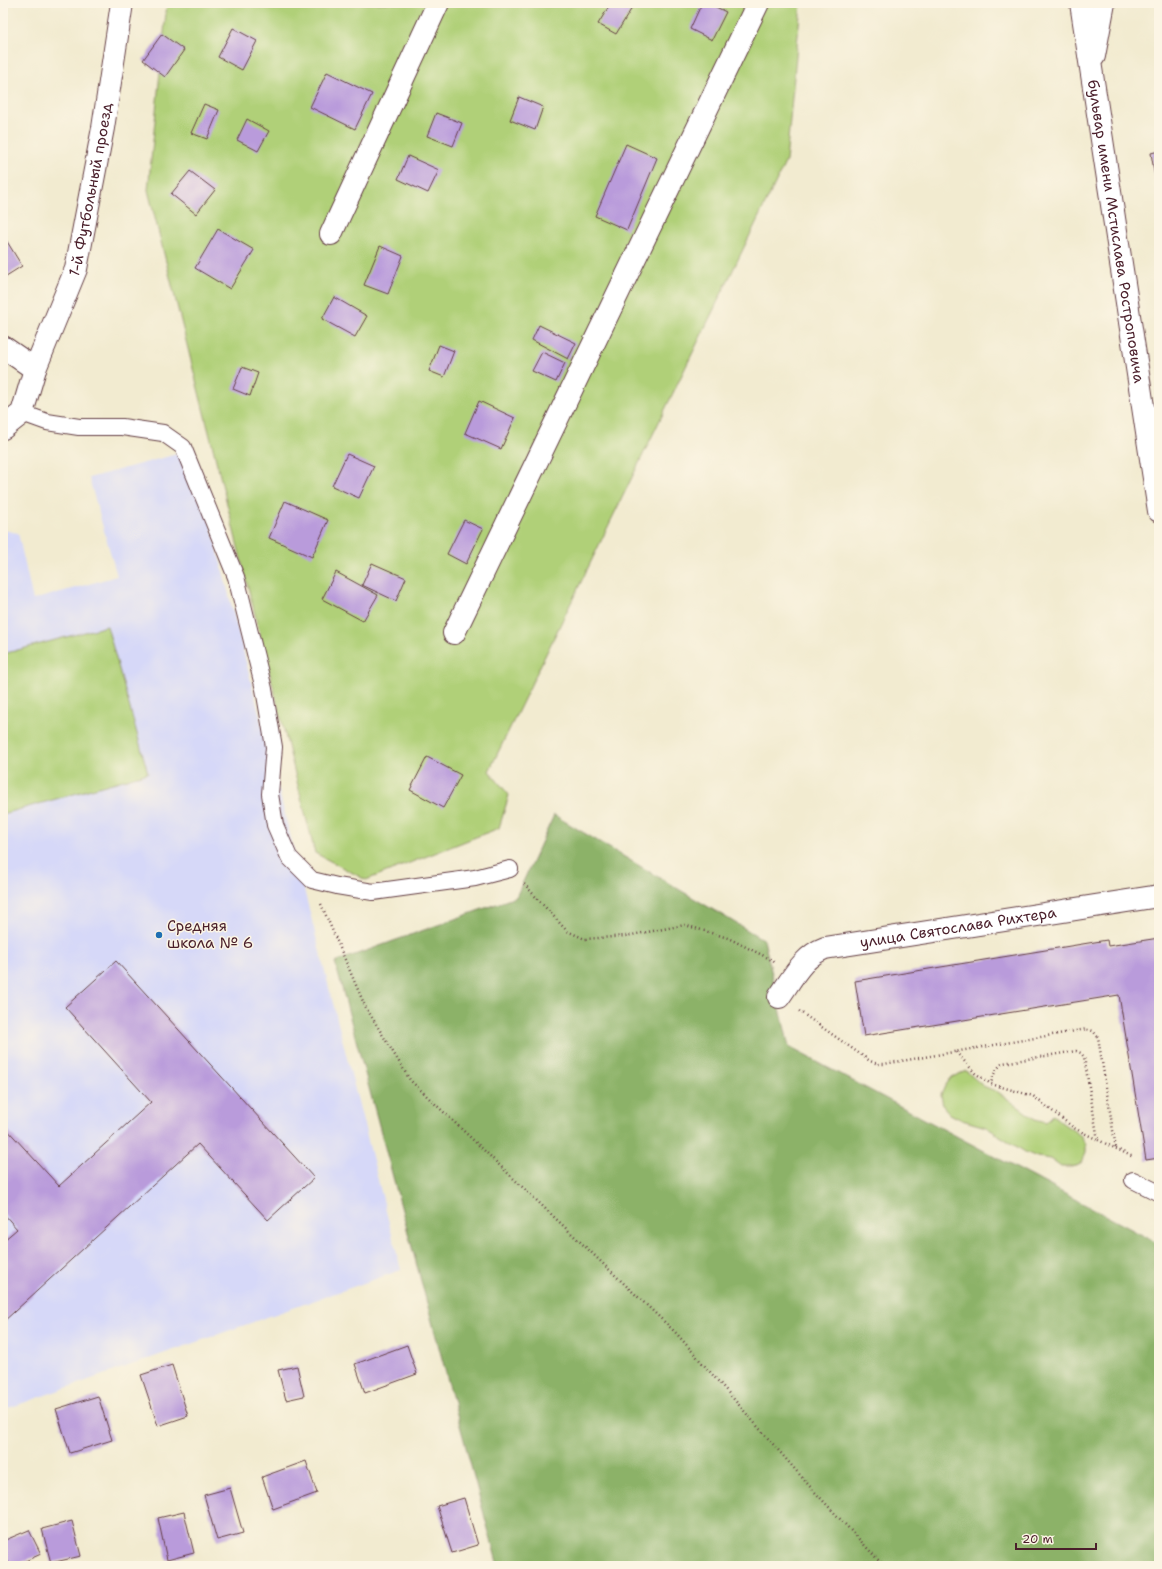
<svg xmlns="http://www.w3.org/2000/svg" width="1162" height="1569" viewBox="0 0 1162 1569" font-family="'Shantell Sans',sans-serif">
	<rect width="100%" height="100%" fill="#fcf5e5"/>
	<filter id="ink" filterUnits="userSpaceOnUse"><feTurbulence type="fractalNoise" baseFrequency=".025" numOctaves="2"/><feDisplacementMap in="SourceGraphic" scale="8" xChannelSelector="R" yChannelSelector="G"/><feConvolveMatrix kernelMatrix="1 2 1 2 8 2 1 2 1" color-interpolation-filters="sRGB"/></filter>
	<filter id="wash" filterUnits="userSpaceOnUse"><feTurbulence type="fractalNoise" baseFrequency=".012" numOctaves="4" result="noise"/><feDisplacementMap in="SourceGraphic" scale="16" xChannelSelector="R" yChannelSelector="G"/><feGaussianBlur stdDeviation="0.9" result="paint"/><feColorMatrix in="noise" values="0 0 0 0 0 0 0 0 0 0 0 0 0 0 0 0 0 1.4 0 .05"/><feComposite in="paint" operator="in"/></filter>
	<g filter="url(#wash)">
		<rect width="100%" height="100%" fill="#f2ebd0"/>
		<polygon fill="#d6d8f8" points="192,450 401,1270 3,1410 3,530 18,533 33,600 117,576 89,478"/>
		<g fill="#b0d078" stroke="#7d7852">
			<polygon points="167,3 801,3 786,161 489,771 509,795 499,828 366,880 315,853 148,190"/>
			<polygon points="107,626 148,773 3,814 3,654"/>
			<polygon points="966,1071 983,1086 998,1092 1035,1119 1046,1122 1053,1115 1061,1122 1081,1136 1086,1145 1086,1153 1083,1160 1079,1165 1071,1167 1061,1167 1050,1159 1037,1157 1025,1152 986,1127 962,1120 950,1114 943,1106 941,1095 945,1086 952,1077"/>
		</g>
		<polygon fill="#8cb268" stroke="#6b684a" points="554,815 764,940 789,1047 1159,1244 1159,1566 498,1566 335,962 516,897"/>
		<g id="blocks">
			<g fill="#b99bdb">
				<polygon points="611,3 635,3 616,34 598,24"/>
				<polygon points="702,3 708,3 726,12 712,40 690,29"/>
				<polygon points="233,28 257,41 242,70 218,57"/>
				<polygon points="162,34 184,50 165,77 143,60"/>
				<polygon points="327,72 372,94 355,129 310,107"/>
				<polygon points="519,97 543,107 535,130 510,120"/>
				<polygon points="204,104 219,110 207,139 191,133"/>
				<polygon points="436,113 462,123 453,146 427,136"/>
				<polygon points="247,119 269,131 258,151 237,140"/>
				<polygon points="626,144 657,158 627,230 595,216"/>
				<polygon points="1159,151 1159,195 1158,195 1151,153"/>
				<polygon points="408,156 439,170 428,193 398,179"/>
				<polygon points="190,171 215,190 196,214 171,194"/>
				<polygon points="218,229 254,250 230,289 195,268"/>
				<polygon points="3,235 22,266 3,278"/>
				<polygon points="380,246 403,256 388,294 364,285"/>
				<polygon points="334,297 367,316 355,337 322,319"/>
				<polygon points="539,325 576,343 568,359 532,340"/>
				<polygon points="439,345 454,351 444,377 429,371"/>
				<polygon points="542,352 565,363 556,382 532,371"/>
				<polygon points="242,367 258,373 250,396 233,389"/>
				<polygon points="479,401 515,418 501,449 465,433"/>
				<polygon points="347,454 374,466 359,498 332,486"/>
				<polygon points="285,501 328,520 312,557 269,538"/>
				<polygon points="464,520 483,529 466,564 447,554"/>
				<polygon points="372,563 406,578 396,601 362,585"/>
				<polygon points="336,572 378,595 363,621 322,599"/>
				<polygon points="427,757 461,775 443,808 410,790"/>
				<polygon points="1159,938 1159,1158 1146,1160 1119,995 864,1036 855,981 1107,940 1108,946"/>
				<polygon points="116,961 314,1178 268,1220 198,1144 3,1322 3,1241 17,1229 3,1213 3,1125 59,1186 151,1102 65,1007"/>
				<polygon points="407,1345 417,1374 365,1393 355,1364"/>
				<polygon points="172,1365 188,1416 158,1426 141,1375"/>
				<polygon points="297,1366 304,1396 286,1400 278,1370"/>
				<polygon points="98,1396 112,1440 70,1453 56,1409"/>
				<polygon points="306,1461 317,1493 273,1509 262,1477"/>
				<polygon points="230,1488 243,1533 217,1540 204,1495"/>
				<polygon points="464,1498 478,1545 452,1553 437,1506"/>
				<polygon points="184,1512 194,1553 167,1560 158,1518"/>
				<polygon points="72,1521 81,1556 51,1563 42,1529"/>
				<polygon points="29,1530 41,1554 14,1566 9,1566 3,1553 3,1541"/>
			</g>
		</g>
	</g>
	<g filter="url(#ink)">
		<use href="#blocks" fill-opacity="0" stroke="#633e44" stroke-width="1"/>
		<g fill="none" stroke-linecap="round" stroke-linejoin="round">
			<defs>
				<g id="service">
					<polyline points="22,413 47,422 79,427 122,427 163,433 183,447 236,577 264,689 274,747 270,794 275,825 289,857 312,880 337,886 373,892 475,878 510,869"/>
					<polyline points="1133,1180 1159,1193"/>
				</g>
				<g id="minor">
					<path id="s1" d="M1081,3L1159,511"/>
					<polyline points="1094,56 1104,3"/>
					<polyline points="331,234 438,3"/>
					<polyline points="3,347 35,369"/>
					<path id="s2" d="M3,428L22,413L35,369L76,269L103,128L122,3"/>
					<polyline points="454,633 758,3"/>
					<path id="s3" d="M779,997C792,979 803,956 825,948L1159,896"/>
				</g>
			</defs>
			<use href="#service" stroke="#633e44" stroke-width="18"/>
			<use href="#minor" stroke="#633e44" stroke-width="24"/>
			<g stroke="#633e44" stroke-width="2.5" stroke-dasharray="1 3" stroke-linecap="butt">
				<polyline points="524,884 567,931 585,939 626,936 685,925 728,938 774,961"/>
				<polyline points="321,904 365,1006 410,1080 677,1334 813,1490 884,1566"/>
				<polyline points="799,1011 870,1061 878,1064 884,1064 1087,1029 1093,1031 1098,1037 1116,1149"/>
				<path d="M956,1052L975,1073L991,1084L1033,1096L1074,1128L1098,1140L1084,1057L1081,1053L1076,1051L1003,1063C996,1069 993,1074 991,1084"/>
				<polyline points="1098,1140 1133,1157"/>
			</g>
			<use href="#service" stroke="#fff" stroke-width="16"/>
			<use href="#minor" stroke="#fff" stroke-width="22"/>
		</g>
	</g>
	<circle fill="#1f6fb2" stroke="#fcf5e5" stroke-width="1.5" cx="159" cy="935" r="4"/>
	<g text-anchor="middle" stroke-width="3" stroke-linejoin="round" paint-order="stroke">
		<g font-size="15" fill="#4a1f2b" stroke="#fcf5e5">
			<text dy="5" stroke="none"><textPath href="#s2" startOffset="259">1-й Футбольный проезд</textPath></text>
			<text dy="5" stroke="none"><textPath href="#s1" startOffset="231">бульвар имени Мстислава Ростроповича</textPath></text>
			<text dy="5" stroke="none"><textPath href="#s3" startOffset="203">улица Святослава Рихтера</textPath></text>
		</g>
		<g font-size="15" fill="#4a1f2b" stroke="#fcf5e5" text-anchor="start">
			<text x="167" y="931">Средняя<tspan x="167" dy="17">школа № 6</tspan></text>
		</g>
	</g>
	<rect width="1162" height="1569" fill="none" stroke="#fcf5e5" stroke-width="16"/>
	<path d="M1016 1543v6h80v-6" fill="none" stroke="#4a1f2b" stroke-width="2"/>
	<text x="1022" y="1543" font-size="12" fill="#4a1f2b" stroke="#fcf5e5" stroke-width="3" paint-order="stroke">20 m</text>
</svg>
